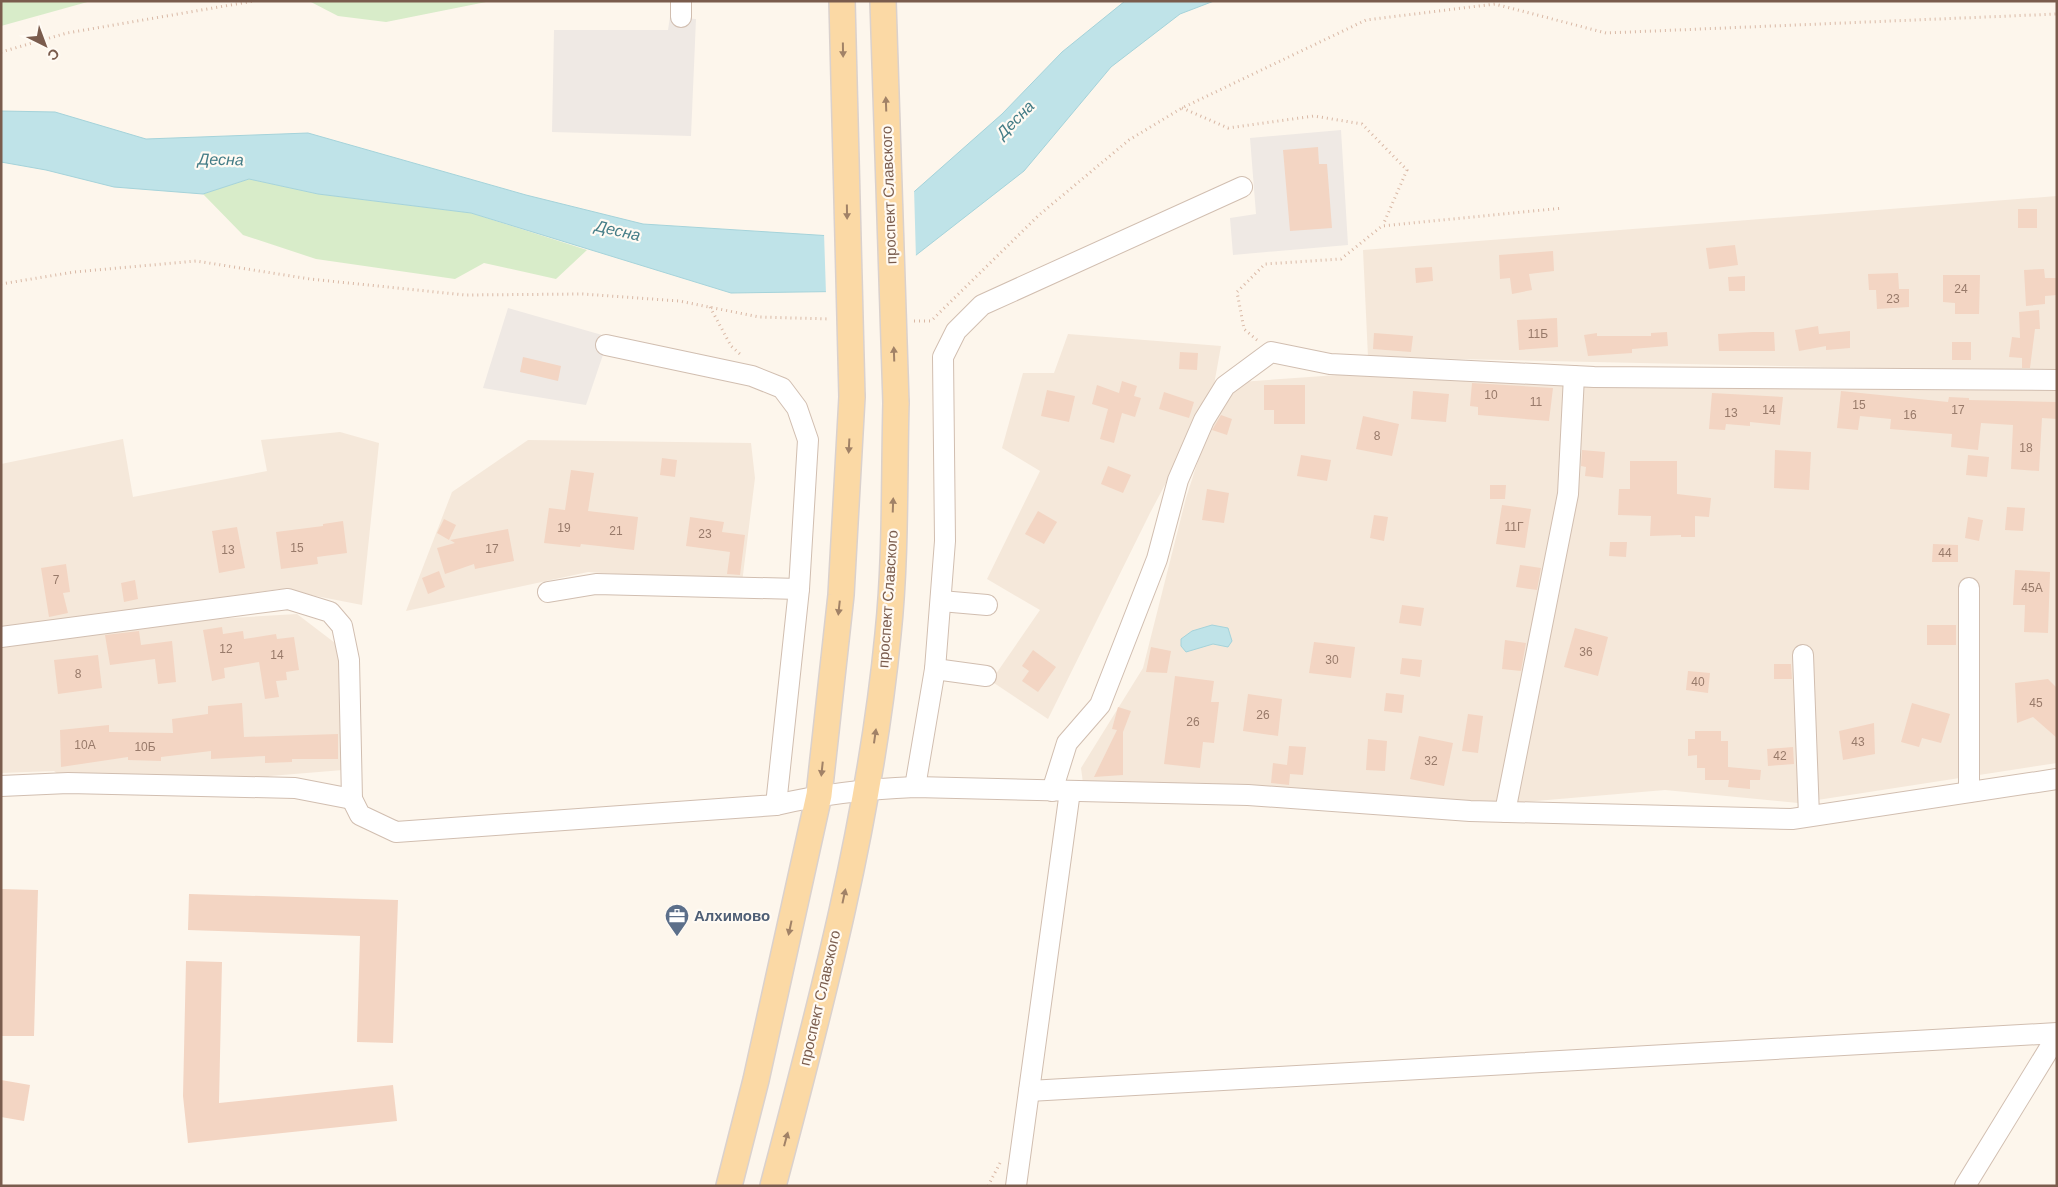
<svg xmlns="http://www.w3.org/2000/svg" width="2058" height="1187" viewBox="0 0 2058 1187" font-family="Helvetica,sans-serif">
	<rect width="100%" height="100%" fill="#fdf6ec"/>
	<g fill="#f5e8da">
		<polygon points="2057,196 2057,372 1368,357 1363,250"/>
		<polygon points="1068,334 1221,346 1212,396 1150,513 1048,719 991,681 1040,610 987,579 1040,471 1002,448 1023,373 1054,373"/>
		<polygon points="1366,373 1572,382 1832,389 2057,387 2057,763 1798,803 1665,790 1499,804 1083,783 1081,768 1143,668 1186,498 1214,411 1240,382"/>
		<polygon points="340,432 379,443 362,605 280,589 1,629 1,464 123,439 133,497 267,471 261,440"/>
		<polygon points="528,440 751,443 755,478 742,583 588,572 406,611 452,492"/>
		<polygon points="297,614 339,646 343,770 270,776 260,781 64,779 54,771 1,773 1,648 148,623"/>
	</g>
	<g fill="#efe9e4">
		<polygon points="670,17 696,19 691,136 552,132 554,30 668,30"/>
		<polygon points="1341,130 1348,245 1233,255 1230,218 1256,214 1250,138"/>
		<polygon points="508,308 609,337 586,405 483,388"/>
	</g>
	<g fill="#d8ecc9">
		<polygon points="1,1 91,1 1,26"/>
		<polygon points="309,1 491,1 386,22 338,16"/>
		<polygon points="249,179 318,194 471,213 587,250 556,279 484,263 455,279 316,259 243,235 203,194"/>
	</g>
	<g fill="#bfe3e8" stroke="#a5d3da">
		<polygon points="1125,1 1214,1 1180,14 1111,67 1024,171 870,291 731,293 471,213 318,194 249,179 203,194 114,187 46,170 1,162 1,111 55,112 146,139 308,133 526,195 643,224 832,236 907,198 1002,114 1062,52"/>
		<polygon points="1212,625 1228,628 1232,641 1228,647 1213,644 1186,652 1181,646 1181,639 1192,631"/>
	</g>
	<polygon fill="#fdf6ec" points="914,188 916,259 871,294 826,294 824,233 832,233 905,196"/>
	<g fill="#f3d5c3">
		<polygon points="1318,147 1319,164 1327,164 1332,228 1290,231 1283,150"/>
		<rect x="2018" y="209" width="19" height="19"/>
		<polygon points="1735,245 1738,265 1709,269 1706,248"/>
		<polygon points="1553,251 1554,271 1529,274 1532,290 1512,294 1510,278 1500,279 1499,255"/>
		<polygon points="1432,267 1433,281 1416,283 1415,268"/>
		<polygon points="2044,269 2045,278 2057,278 2057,295 2045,296 2045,304 2026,306 2024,270"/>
		<polygon points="1898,273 1899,289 1909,289 1909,307 1877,309 1876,290 1869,290 1868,274"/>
		<polygon points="1943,275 1980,275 1979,314 1955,314 1955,303 1943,302"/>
		<polygon points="1745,276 1745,291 1729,291 1728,277"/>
		<polygon points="2039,310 2040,329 2035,329 2030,368 2022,368 2022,358 2009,357 2012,337 2020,338 2019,312"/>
		<polygon points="1557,318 1558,347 1519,350 1517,320"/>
		<polygon points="1818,326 1819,334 1850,331 1850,348 1826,350 1826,346 1799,351 1795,330"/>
		<polygon points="1667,332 1668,346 1632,349 1632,353 1588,356 1584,335 1597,333 1597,336 1651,336 1651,333"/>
		<polygon points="1753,332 1774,332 1775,351 1719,351 1718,334"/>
		<polygon points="1374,333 1413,336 1411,352 1373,349"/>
		<rect x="1952" y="342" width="19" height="18"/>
		<polygon points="1180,352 1198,353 1197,370 1179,369"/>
		<polygon points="523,357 561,366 558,381 520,372"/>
		<polygon points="1122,381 1137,386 1134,396 1141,398 1135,417 1122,413 1114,443 1100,439 1108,409 1092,404 1097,385 1119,393"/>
		<polygon points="1472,383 1553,388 1549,421 1478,415 1478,407 1470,406"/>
		<polygon points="1264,385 1305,385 1305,424 1274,424 1274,410 1264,410"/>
		<polygon points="1047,390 1075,396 1069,422 1041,416"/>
		<polygon points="1413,391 1449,394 1446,422 1411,419"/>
		<polygon points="1841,391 1948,402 1949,397 1969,398 1969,400 2057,402 2057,419 2042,418 2039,471 2011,469 2013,425 1981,423 1978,450 1951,447 1952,434 1890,429 1891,419 1860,416 1858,430 1837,428"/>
		<polygon points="1164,392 1194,402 1189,418 1159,409"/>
		<polygon points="1712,393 1783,397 1780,425 1750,422 1750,426 1726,424 1725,430 1709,429"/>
		<polygon points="1221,415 1232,419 1227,435 1212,430"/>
		<polygon points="1363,416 1399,424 1392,456 1356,449"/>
		<polygon points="1582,450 1605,452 1603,478 1585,476 1586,467 1581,466"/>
		<polygon points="1775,450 1811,452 1809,490 1774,488"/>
		<polygon points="1301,455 1331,460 1327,481 1297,476"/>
		<polygon points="1968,455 1989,457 1987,477 1966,475"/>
		<polygon points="662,458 677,460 675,477 660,475"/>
		<polygon points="1630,461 1677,461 1677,494 1711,498 1709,517 1695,516 1695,537 1681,537 1681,535 1650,536 1651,516 1618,515 1619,489 1630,489"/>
		<polygon points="1108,466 1131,475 1123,493 1101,484"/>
		<polygon points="571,470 594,473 588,511 638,517 634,550 581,544 580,547 544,543 549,508 565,510"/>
		<polygon points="1490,485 1506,485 1505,499 1490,499"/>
		<polygon points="1207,489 1229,493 1224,523 1202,520"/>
		<polygon points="1502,505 1531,509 1525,548 1496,544"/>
		<polygon points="2007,507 2025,508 2023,531 2005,530"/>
		<polygon points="1038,511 1057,522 1044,544 1025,534"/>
		<polygon points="1374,515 1388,517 1384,541 1370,538"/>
		<polygon points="690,517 724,522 722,532 745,535 740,575 727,574 730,552 686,546"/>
		<polygon points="1968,517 1983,520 1979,541 1965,538"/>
		<polygon points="444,519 456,525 449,540 437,533"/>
		<polygon points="343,521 347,553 317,557 318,564 281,569 276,532 323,526 323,524"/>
		<polygon points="237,527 245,568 219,573 212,531"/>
		<polygon points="508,529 514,561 475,569 474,564 445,574 437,548 455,543 450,540"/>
		<polygon points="1610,542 1627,542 1626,557 1609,556"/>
		<polygon points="1933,544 1958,545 1958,562 1932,562"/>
		<polygon points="66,564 70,592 63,593 68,613 49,617 41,568"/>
		<polygon points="1520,565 1541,568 1537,590 1516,587"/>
		<polygon points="2015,570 2050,572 2048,633 2024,632 2025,605 2013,605"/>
		<polygon points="439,571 445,587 428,594 422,578"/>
		<polygon points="135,580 138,599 124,602 121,583"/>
		<polygon points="1402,605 1424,608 1421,626 1399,623"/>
		<rect x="1927" y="625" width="29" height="20"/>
		<polygon points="222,627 223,634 243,631 244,639 276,634 277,639 294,637 299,670 286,672 287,680 276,681 279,697 265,699 259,662 224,668 225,678 212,681 203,630"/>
		<polygon points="1575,628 1608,637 1598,676 1564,667"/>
		<polygon points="139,631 141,645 172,641 176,682 158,684 155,659 110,665 105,635"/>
		<polygon points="1505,640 1526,643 1521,671 1502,669"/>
		<polygon points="1314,642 1355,647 1351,678 1309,673"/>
		<polygon points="1151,647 1171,651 1167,673 1146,672"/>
		<polygon points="1033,650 1056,667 1038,692 1022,681 1029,671 1022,666"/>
		<polygon points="98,655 102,688 58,694 54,660"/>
		<polygon points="1402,658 1422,660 1420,677 1400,674"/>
		<polygon points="1774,664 1791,664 1792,679 1774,679"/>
		<polygon points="1688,671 1710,673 1708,693 1686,690"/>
		<polygon points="1175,676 1214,681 1211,702 1219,702 1214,743 1203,742 1200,768 1164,764"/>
		<polygon points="2048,679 2057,688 2057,738 2033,717 2017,723 2015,683"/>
		<polygon points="1386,693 1404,695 1402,713 1384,711"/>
		<polygon points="1248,694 1282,699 1278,736 1243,731"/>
		<polygon points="242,703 244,737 338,734 338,759 292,759 292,762 265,763 265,756 211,759 211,751 161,757 161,761 128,760 128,757 61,767 60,730 109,725 109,732 173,733 172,719 208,714 208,706"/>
		<polygon points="1912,703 1950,714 1941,743 1922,738 1919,747 1901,742"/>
		<polygon points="1118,707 1131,711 1123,732 1123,775 1094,777 1117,730 1112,729"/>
		<polygon points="1468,714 1483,716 1478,753 1462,751"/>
		<polygon points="1874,723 1875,754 1843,760 1839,731"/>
		<polygon points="1695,731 1721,731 1721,741 1728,741 1728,767 1761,770 1760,780 1750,780 1750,789 1728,787 1729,780 1705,780 1705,768 1697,768 1697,755 1688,756 1688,739 1695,739"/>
		<polygon points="1419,736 1453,743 1444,786 1410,779"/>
		<polygon points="1368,739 1387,741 1385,771 1366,770"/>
		<polygon points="1289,746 1306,747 1303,775 1290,774 1289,785 1271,783 1273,763 1287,765"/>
		<polygon points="1793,747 1794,764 1768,766 1767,749"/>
		<polygon points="1,889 38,890 34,1036 1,1036"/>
		<polygon points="189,894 398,900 393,1043 357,1042 360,936 188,930"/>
		<polygon points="186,961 222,962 219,1103 393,1085 397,1121 188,1143 183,1096"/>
		<polygon points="1,1080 30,1085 24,1121 1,1117"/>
	</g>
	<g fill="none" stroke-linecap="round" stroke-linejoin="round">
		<defs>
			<g id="minor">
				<polyline points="681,17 681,1"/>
				<polyline points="606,345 752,376 782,388 797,408 808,440 799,589"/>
				<polyline points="548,592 596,584 799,589 776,805"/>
				<polyline points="941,601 987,605"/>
				<path d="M1,637L288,599L330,612L342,626L349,660L352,799L360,815L396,832L776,805C822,794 867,789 915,787L1248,795L1470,811L1792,819L2057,779"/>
				<polyline points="1803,655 1809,816"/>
				<polyline points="935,669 986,676"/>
				<polyline points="1,786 68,783 295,788 352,799"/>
				<polyline points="915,787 935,669 945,541 943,357 956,331 982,305 1242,187"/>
				<polyline points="1052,791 1067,743 1100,705 1157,559 1178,480 1204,420 1225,386 1271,352 1330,364 1594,377 2057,380"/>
				<polyline points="1969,792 1969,588"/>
				<polyline points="1505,812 1568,494 1574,376"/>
				<polyline points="1029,1091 2057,1033"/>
				<polyline points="1016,1186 1070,791"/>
				<polyline points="1965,1186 2057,1036"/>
			</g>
			<g id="major">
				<polyline points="729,1186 756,1080 819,795 841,595 852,397"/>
				<path d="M773,1186C821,1005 870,821 888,634C896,558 894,480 896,403"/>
			</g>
		</defs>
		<use href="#minor" stroke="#d1beb0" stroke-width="22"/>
		<use href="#major" stroke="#dad1cd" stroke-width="28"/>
		<g stroke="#d9b8a5" stroke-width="3" stroke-dasharray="1 4" stroke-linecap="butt">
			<polyline points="1,52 67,33 254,1"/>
			<polyline points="1182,108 1228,128 1314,116 1362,124 1407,170 1383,225"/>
			<polyline points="1,284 74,272 196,261 310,279 465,295 583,294 679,301 759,317 830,319"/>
			<polyline points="710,307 731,346 740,354"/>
			<polyline points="914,321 931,321 1039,215 1129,140 1182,108 1366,20 1495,4 1606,33 2057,14"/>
			<polyline points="1257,340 1244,329 1237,292 1265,264 1341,259 1382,226 1563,208"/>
			<polyline points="988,1186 1000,1163"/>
		</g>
		<use href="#minor" stroke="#fff" stroke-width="20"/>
		<use href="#major" stroke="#fbd9a5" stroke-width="25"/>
		<defs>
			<g id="major-bridge">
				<polyline points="842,1 852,397"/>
				<polyline points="883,1 896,403"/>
			</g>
		</defs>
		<use href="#major-bridge" stroke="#dad1cd" stroke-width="28" stroke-linecap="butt"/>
		<use href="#major-bridge" stroke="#fbd9a5" stroke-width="25"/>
	</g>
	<defs><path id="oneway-solid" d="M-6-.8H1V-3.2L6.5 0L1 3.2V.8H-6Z" transform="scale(1.25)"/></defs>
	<g fill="#a18267">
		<use href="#oneway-solid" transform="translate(843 50) rotate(89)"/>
		<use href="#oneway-solid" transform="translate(886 104) rotate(-92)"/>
		<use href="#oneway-solid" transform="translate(847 212) rotate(89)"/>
		<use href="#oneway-solid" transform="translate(894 354) rotate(-92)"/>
		<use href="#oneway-solid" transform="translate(849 446) rotate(93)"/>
		<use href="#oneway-solid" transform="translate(893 505) rotate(-88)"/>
		<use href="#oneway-solid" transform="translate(839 608) rotate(96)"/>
		<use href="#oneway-solid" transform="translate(875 736) rotate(-82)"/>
		<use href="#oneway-solid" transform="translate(822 769) rotate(96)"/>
		<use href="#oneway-solid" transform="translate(844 896) rotate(-78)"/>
		<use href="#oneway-solid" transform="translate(790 928) rotate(102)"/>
		<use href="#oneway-solid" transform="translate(786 1139) rotate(-75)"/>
	</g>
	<defs>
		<symbol id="office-pin" viewBox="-11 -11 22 30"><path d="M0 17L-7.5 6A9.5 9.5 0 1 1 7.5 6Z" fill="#5c6f8a" stroke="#fffaf3"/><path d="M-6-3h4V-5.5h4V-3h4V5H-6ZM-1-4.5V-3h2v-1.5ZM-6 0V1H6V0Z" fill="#fff"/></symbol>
	</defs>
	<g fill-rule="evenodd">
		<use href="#office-pin" x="663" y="902" width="28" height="38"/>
	</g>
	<g text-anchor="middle" stroke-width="4.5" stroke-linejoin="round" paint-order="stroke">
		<g font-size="12" fill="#987a6a">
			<text x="1961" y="293">24</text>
			<text x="1893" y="303">23</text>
			<text x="1538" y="338">11Б</text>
			<text x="1491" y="399">10</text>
			<text x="1536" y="406">11</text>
			<text x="1859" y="409">15</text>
			<text x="1769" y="414">14</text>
			<text x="1958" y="414">17</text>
			<text x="1731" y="417">13</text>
			<text x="1910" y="419">16</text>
			<text x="1377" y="440">8</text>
			<text x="2026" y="452">18</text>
			<text x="1514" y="531">11Г</text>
			<text x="564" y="532">19</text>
			<text x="616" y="535">21</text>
			<text x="705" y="538">23</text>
			<text x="297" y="552">15</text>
			<text x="492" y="553">17</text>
			<text x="228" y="554">13</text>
			<text x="1945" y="557">44</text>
			<text x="56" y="584">7</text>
			<text x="2032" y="592">45А</text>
			<text x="226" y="653">12</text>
			<text x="1586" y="656">36</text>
			<text x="277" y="659">14</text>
			<text x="1332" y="664">30</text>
			<text x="78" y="678">8</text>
			<text x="1698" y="686">40</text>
			<text x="2036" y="707">45</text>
			<text x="1263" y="719">26</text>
			<text x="1193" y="726">26</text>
			<text x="1858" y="746">43</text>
			<text x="85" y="749">10А</text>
			<text x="145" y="751">10Б</text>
			<text x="1780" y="760">42</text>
			<text x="1431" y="765">32</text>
		</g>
		<g font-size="15" fill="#7a5c4d" stroke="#fffaf3">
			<text transform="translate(889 195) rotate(-92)" y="5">проспект Славского</text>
			<text transform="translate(888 599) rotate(-86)" y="5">проспект Славского</text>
			<text transform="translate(820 998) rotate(-77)" y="5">проспект Славского</text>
		</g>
		<g font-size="15" font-weight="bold" fill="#4e5e75" stroke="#fffaf3" text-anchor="start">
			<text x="694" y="921">Алхимово</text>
		</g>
		<g font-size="16" font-style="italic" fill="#437c86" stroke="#fffaf3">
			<text transform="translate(1015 119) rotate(-45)" y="6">Десна</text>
			<text transform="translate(221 159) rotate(1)" y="6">Десна</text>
			<text transform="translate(618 230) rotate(13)" y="6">Десна</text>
		</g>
	</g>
	<rect width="2058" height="1187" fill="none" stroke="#7a5c4d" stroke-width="5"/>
	<g transform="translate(45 45) rotate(138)" stroke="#fffaf3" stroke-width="4" paint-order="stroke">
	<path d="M0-4L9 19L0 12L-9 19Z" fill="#7a5c4d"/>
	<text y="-8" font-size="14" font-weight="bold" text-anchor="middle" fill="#7a5c4d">С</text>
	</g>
</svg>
